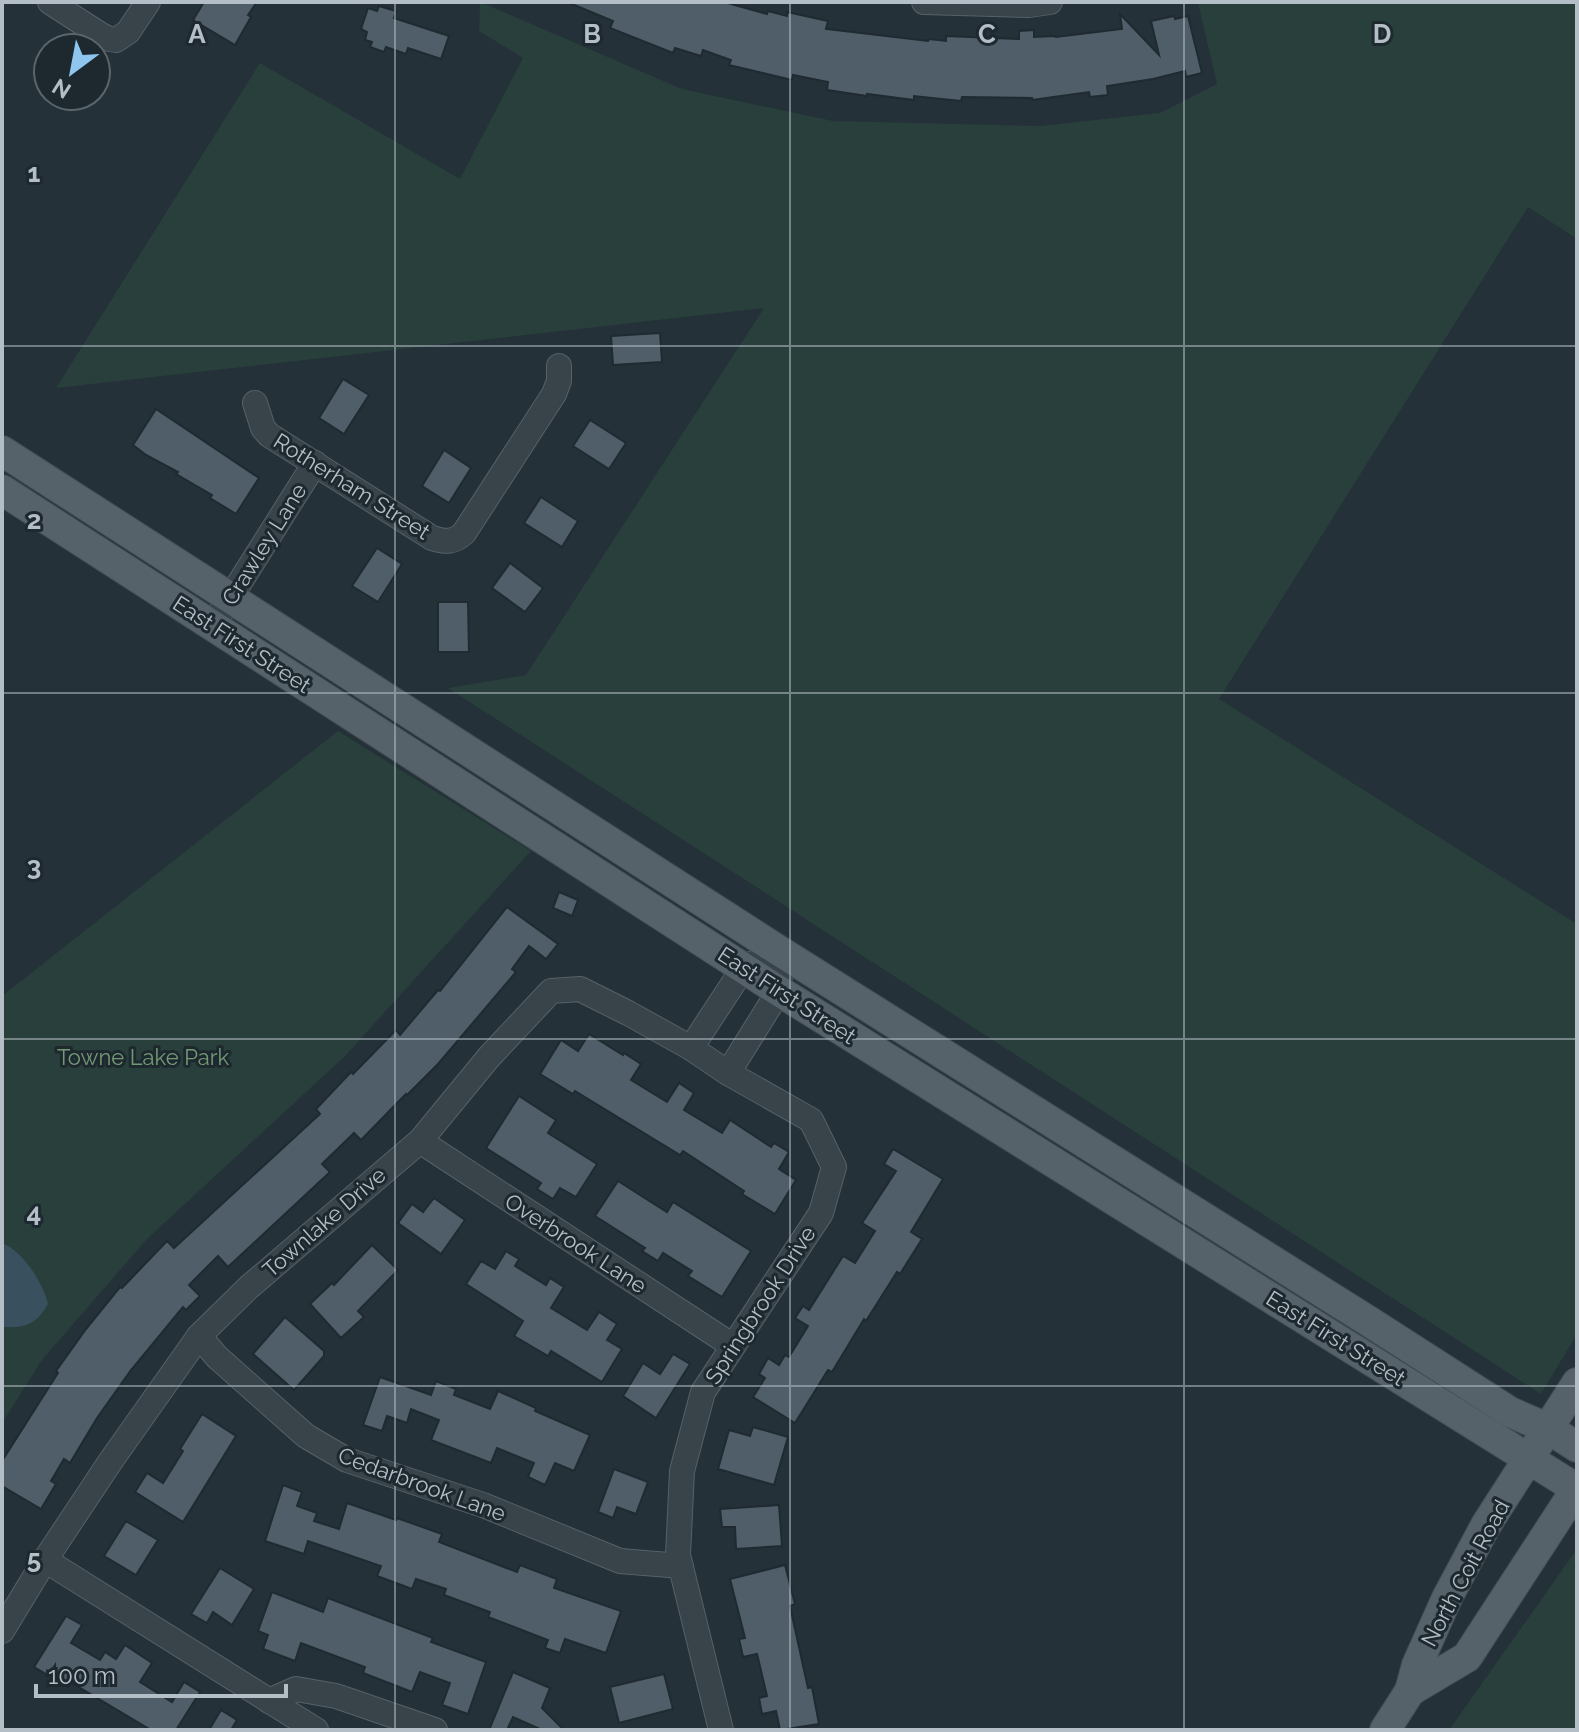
<svg xmlns="http://www.w3.org/2000/svg" width="1579" height="1732" viewBox="0 0 1579 1732" font-family="Raleway,sans-serif">
	<rect width="100%" height="100%" fill="#243139"/>
	<g fill="#293f3b">
		<polygon points="480,2 682,89 833,121 1040,126 1160,113 1217,84 1198,3 1202,2 1577,2 1577,239 1528,207 1219,699 1577,924 1577,1334 1541,1394 448,688 526,675 764,308 56,388 260,63 460,179 523,58 479,31"/>
		<polygon points="338,731 531,851 344,1057 147,1239 42,1360 2,1423 2,996"/>
		<polygon points="1577,1549 1577,1730 1449,1730"/>
	</g>
	<path fill="#39505f" d="M2,1243C23,1251 43,1283 48,1304C36,1325 25,1328 2,1327Z"/>
	<g fill="#4f5e68" stroke="#1f2a31" stroke-width="2">
		<polygon points="204,2 257,2 248,15 251,17 235,45 193,20"/>
		<polygon points="567,2 724,2 767,14 768,11 787,16 787,12 828,21 826,29 928,41 929,39 946,41 946,36 1019,39 1019,31 1034,30 1034,37 1055,36 1056,37 1122,29 1120,14 1159,55 1151,21 1174,16 1175,19 1188,16 1202,73 1186,77 1185,71 1153,79 1107,86 1108,95 1090,97 1089,92 1032,100 1032,98 962,97 961,101 914,96 914,100 867,94 867,96 827,90 828,82 793,75 792,80 729,65 731,60 703,50 701,56 675,48 673,53 610,28 613,21"/>
		<polygon points="379,6 396,11 394,18 449,36 441,59 408,48 406,54 386,47 384,52 370,47 372,42 365,40 367,32 361,29 368,8 377,11"/>
		<polygon points="660,333 662,362 613,365 611,336"/>
		<polygon points="343,379 369,395 344,434 319,418"/>
		<polygon points="156,409 259,478 236,514 210,498 212,495 176,474 178,472 146,455 133,445"/>
		<polygon points="590,420 626,443 609,469 573,446"/>
		<polygon points="444,450 471,468 449,503 422,486"/>
		<polygon points="541,497 578,521 562,547 524,523"/>
		<polygon points="377,548 402,564 378,602 352,586"/>
		<polygon points="510,563 543,588 525,612 492,588"/>
		<polygon points="438,602 468,602 469,652 438,652"/>
		<polygon points="559,892 578,900 572,916 553,908"/>
		<polygon points="507,907 558,944 546,959 529,946 512,969 516,972 438,1064 407,1095 406,1094 361,1140 354,1133 322,1164 330,1172 228,1267 218,1256 189,1285 200,1296 186,1310 183,1307 131,1370 97,1418 70,1463 64,1459 51,1481 56,1484 41,1509 2,1486 2,1461 58,1373 56,1371 86,1329 120,1287 122,1288 167,1241 174,1248 320,1114 316,1109 351,1072 353,1074 396,1030 400,1035 438,990 440,991"/>
		<polygon points="589,1034 623,1055 624,1053 641,1064 631,1080 667,1102 679,1083 694,1093 684,1110 722,1133 730,1120 771,1147 774,1143 789,1152 779,1169 796,1180 775,1214 742,1194 744,1191 683,1151 680,1155 575,1091 573,1094 540,1074 561,1040 578,1051"/>
		<polygon points="519,1096 556,1120 548,1133 597,1164 576,1197 560,1188 553,1199 537,1189 541,1183 486,1148"/>
		<polygon points="893,1149 943,1179 911,1232 922,1239 900,1274 897,1272 866,1321 864,1319 832,1372 828,1370 795,1423 753,1397 765,1378 759,1374 768,1358 779,1365 785,1355 789,1357 808,1326 795,1318 803,1306 809,1310 843,1256 855,1263 875,1231 862,1223 896,1171 884,1164"/>
		<polygon points="618,1181 667,1212 673,1202 751,1251 722,1297 688,1276 692,1271 663,1253 658,1261 642,1251 645,1248 595,1216"/>
		<polygon points="434,1198 465,1220 441,1254 398,1223 412,1204 423,1212"/>
		<polygon points="372,1245 398,1270 358,1311 364,1317 341,1338 310,1304 332,1283 334,1285"/>
		<polygon points="506,1251 519,1259 515,1266 546,1285 550,1278 564,1287 551,1308 587,1330 599,1312 617,1324 607,1340 622,1349 602,1382 551,1351 548,1356 514,1336 523,1321 466,1284 481,1261 495,1269"/>
		<polygon points="285,1317 324,1351 324,1356 294,1390 253,1354"/>
		<polygon points="673,1354 690,1364 656,1418 623,1396 643,1363 660,1374"/>
		<polygon points="380,1377 431,1395 436,1381 456,1389 454,1395 490,1409 498,1391 536,1408 535,1411 590,1435 574,1471 555,1463 545,1485 528,1477 534,1463 497,1448 491,1463 431,1440 439,1420 411,1409 407,1423 387,1416 382,1431 363,1425"/>
		<polygon points="202,1414 236,1436 183,1522 135,1492 147,1473 163,1483 183,1451 180,1449"/>
		<polygon points="753,1427 788,1437 774,1485 718,1469 729,1430 750,1436"/>
		<polygon points="614,1469 648,1482 636,1514 617,1507 613,1518 598,1512"/>
		<polygon points="283,1485 302,1492 297,1506 317,1513 314,1521 339,1529 347,1503 396,1520 397,1518 442,1534 439,1542 517,1572 520,1565 557,1579 554,1588 621,1611 606,1653 565,1639 560,1653 545,1648 548,1640 488,1617 490,1612 444,1595 446,1589 416,1579 412,1589 377,1576 381,1566 308,1541 304,1554 265,1541"/>
		<polygon points="779,1505 782,1546 736,1549 735,1527 722,1527 720,1509"/>
		<polygon points="126,1521 158,1540 136,1575 104,1556"/>
		<polygon points="785,1565 795,1604 790,1606 808,1688 812,1687 819,1724 780,1730 776,1711 762,1714 759,1698 767,1696 757,1654 743,1657 739,1639 745,1638 730,1579"/>
		<polygon points="220,1568 254,1589 232,1625 213,1612 207,1623 191,1614"/>
		<polygon points="272,1592 323,1612 328,1598 433,1638 431,1642 486,1662 468,1714 442,1705 450,1683 420,1672 412,1692 363,1673 365,1667 301,1643 295,1661 263,1649 268,1635 258,1631"/>
		<polygon points="66,1616 82,1625 71,1643 100,1660 105,1652 116,1659 125,1645 152,1663 140,1682 172,1702 184,1682 200,1692 176,1730 151,1730 70,1682 68,1687 34,1667"/>
		<polygon points="513,1672 550,1688 542,1708 564,1730 542,1730 513,1717 507,1730 489,1730"/>
		<polygon points="664,1674 673,1709 619,1723 610,1687"/>
		<polygon points="221,1710 237,1720 231,1730 209,1730"/>
	</g>
	<g fill="none" stroke-linecap="round" stroke-linejoin="round">
		<defs>
			<g id="minor">
				<polyline points="50,2 101,35 109,39 116,40 128,32 148,2"/>
				<polyline points="924,2 1029,5 1050,2"/>
				<path d="M255,403L263,428L269,435L432,538C445,542 453,543 464,533L554,394L559,381V366"/>
				<polyline points="213,625 315,463"/>
				<polyline points="691,1048 744,967 781,952 779,991 728,1073"/>
				<polyline points="420,1141 733,1346"/>
				<polyline points="199,1336 217,1357 306,1436 347,1460 483,1505 620,1561 681,1566"/>
				<polyline points="45,1560 316,1730"/>
				<polyline points="2,1631 45,1560 110,1462 199,1336 249,1287 420,1141 489,1057 551,991 580,989 628,1013 691,1048 728,1073 811,1120 834,1167 821,1213 703,1392 682,1471 678,1555 721,1730"/>
				<polyline points="269,1701 296,1689 336,1696 435,1730"/>
			</g>
			<g id="major">
				<polyline points="2,451 781,952 1370,1322 1510,1412 1549,1429 1577,1447"/>
				<polyline points="2,490 779,991 1577,1489"/>
				<polyline points="1410,1691 1467,1657 1577,1488"/>
				<polyline points="1385,1730 1410,1691 1417,1665 1447,1598 1486,1525 1577,1383"/>
			</g>
		</defs>
		<use href="#minor" stroke="#566168" stroke-width="26"/>
		<use href="#major" stroke="#414c53" stroke-width="32"/>
		<use href="#minor" stroke="#38434a" stroke-width="24"/>
		<use href="#major" stroke="#56626a" stroke-width="30"/>
	</g>
	<path fill="none" stroke="#b3bec6" stroke-width="2" stroke-opacity="0.55" d="M395,2V1730M790,2V1730M1184,2V1730M2,346H1577M2,693H1577M2,1039H1577M2,1386H1577"/>
	<g text-anchor="middle" stroke-width="6" stroke-linejoin="round" paint-order="stroke">
		<g font-size="22" fill="#b3bec6" stroke="#1d282f">
			<text transform="translate(352 486) rotate(32)" y="8">Rotherham Street</text>
			<text transform="translate(264 544) rotate(-58)" y="8">Crawley Lane</text>
			<text transform="translate(242 644) rotate(33)" y="8">East First Street</text>
			<text transform="translate(787 995) rotate(33)" y="8">East First Street</text>
			<text transform="translate(324 1222) rotate(-41)" y="8">Townlake Drive</text>
			<text transform="translate(576 1243) rotate(33)" y="8">Overbrook Lane</text>
			<text transform="translate(760 1305) rotate(-57)" y="8">Springbrook Drive</text>
			<text transform="translate(1336 1338) rotate(32)" y="8">East First Street</text>
			<text transform="translate(422 1484) rotate(20)" y="8">Cedarbrook Lane</text>
			<text transform="translate(1465 1573) rotate(-62)" y="8">North Coit Road</text>
		</g>
		<g font-size="22" fill="#739a75" stroke="#1d282f">
			<text x="143" y="1065">Towne Lake Park</text>
		</g>
	</g>
	<g font-size="26" text-anchor="middle" font-weight="bold" fill="#b3bec6" stroke="#1d282f" stroke-width="6" stroke-linejoin="round" paint-order="stroke">
		<text x="197" y="43">A</text>
		<text x="592" y="43">B</text>
		<text x="987" y="43">C</text>
		<text x="1382" y="43">D</text>
		<text x="34" y="182">1</text>
		<text x="34" y="529">2</text>
		<text x="34" y="875">3</text>
		<text x="34" y="1222">4</text>
		<text x="34" y="1568">5</text>
	</g>
	<rect width="1579" height="1732" fill="none" stroke="#b3bec6" stroke-width="8"/>
	<g transform="translate(72 72) rotate(212)"><circle r="38" fill="#1d282f" stroke="#59646b" stroke-width="2"/>
	<path d="M0-6L14 30L0 20L-14 30Z" fill="#8ec6f0"/>
	<text y="-12" font-size="22" font-weight="bold" text-anchor="middle" fill="#b3bec6">N</text>
	</g>
	<path d="M36 1684v12h250v-12" fill="none" stroke="#b3bec6" stroke-width="4"/>
	<text x="48" y="1684" font-size="24" fill="#b3bec6" stroke="#1d282f" stroke-width="6" paint-order="stroke">100 m</text>
</svg>
